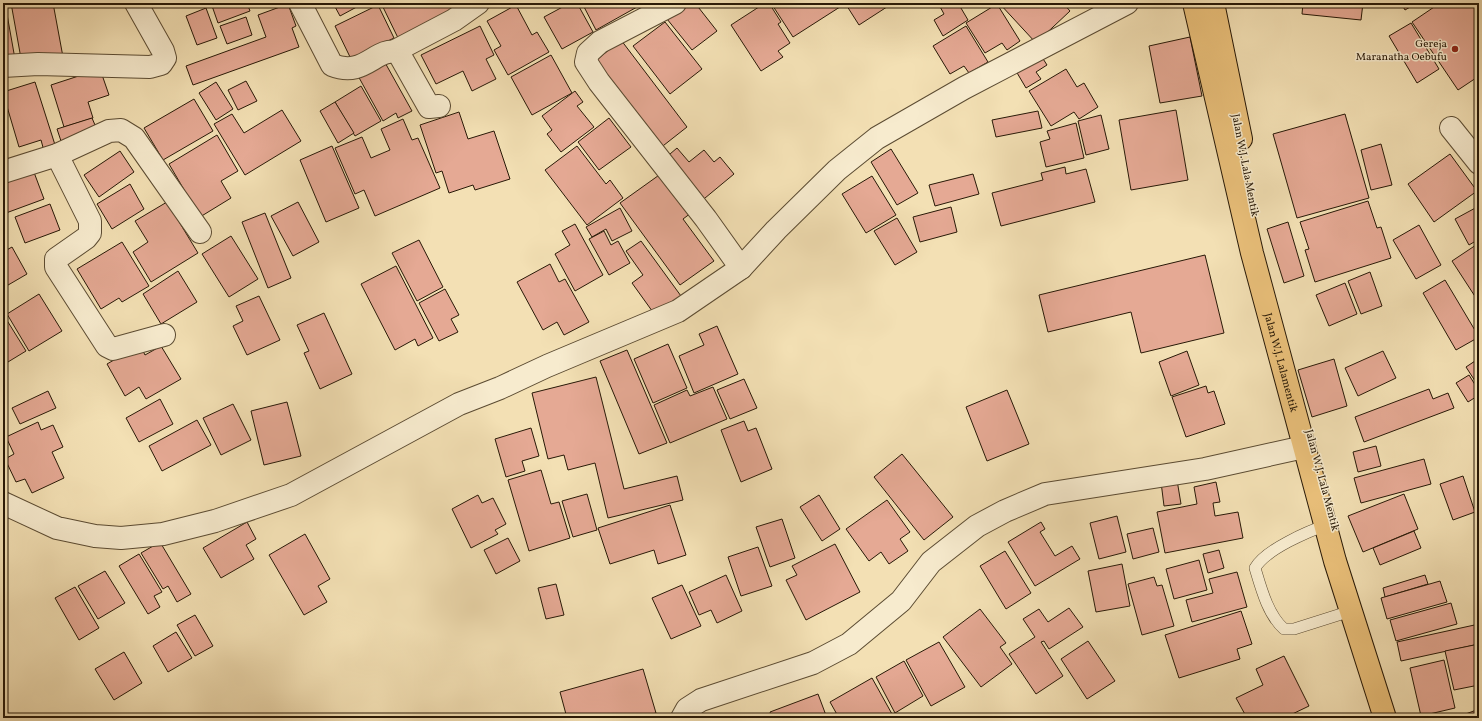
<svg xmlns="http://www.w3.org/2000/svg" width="1482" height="721" viewBox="0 0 1482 721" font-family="Vollkorn,serif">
	<rect width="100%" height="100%" fill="#f3e0b4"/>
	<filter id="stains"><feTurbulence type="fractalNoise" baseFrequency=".005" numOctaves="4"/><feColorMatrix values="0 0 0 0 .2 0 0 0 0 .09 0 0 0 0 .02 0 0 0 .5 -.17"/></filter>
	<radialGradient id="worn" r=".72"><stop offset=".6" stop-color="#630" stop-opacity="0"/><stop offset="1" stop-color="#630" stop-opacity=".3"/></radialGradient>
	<g fill="#e5a994" stroke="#281907">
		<polygon points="3,3 5,3 15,59 3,61"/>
		<polygon points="11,3 53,3 63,57 22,64"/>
		<polygon points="211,3 247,3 250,11 218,23"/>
		<polygon points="333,3 364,3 340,16"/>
		<polygon points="381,3 452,3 457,14 400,42"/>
		<polygon points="570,3 577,3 593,32 562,49 544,17"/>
		<polygon points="582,3 635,3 637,7 596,30"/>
		<polygon points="688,3 695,3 717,31 692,50 667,19"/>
		<polygon points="765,3 769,3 781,22 778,24 790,43 778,51 783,57 761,71 731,25"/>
		<polygon points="771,3 841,3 843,5 793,37"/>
		<polygon points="845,3 893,3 859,25"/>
		<polygon points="938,3 958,3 968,20 943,36 934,20 944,14"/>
		<polygon points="999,3 1063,3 1070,11 1036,43"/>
		<polygon points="1303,3 1363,3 1361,20 1302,14"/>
		<polygon points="1401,3 1417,3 1405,10"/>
		<polygon points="1440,3 1479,3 1479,76 1458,90 1412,22"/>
		<polygon points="288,4 296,26 292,28 299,47 193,85 186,66 266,37 258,15"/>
		<polygon points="997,4 1020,41 1007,50 1002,43 985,53 966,23"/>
		<polygon points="378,5 394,38 351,59 335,26"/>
		<polygon points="516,5 532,35 537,32 549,52 508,75 494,50 501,46 487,21"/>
		<polygon points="206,8 217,38 197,45 186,16"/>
		<polygon points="246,17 252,35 227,44 220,26"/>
		<polygon points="665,22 702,69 670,94 633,46"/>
		<polygon points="1411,23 1439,69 1417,83 1389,36"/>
		<polygon points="480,26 494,55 486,59 496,79 472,91 463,71 436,84 421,55"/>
		<polygon points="966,26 988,62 969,73 964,66 950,74 933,46"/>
		<polygon points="1190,37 1202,96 1160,103 1149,46"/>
		<polygon points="621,40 687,127 659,149 593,63"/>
		<polygon points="1040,54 1047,65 1036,72 1041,79 1026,88 1013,66"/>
		<polygon points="551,55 572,93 532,115 511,77"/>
		<polygon points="383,59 412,111 398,118 396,113 383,121 357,74"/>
		<polygon points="100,69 109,95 88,102 93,118 64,127 51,85"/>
		<polygon points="1066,69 1077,87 1084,83 1098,107 1079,119 1074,112 1051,126 1029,91"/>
		<polygon points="246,81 257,101 238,110 228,90"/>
		<polygon points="35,82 56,148 44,151 41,140 19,147 3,93 3,92"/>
		<polygon points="216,82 233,109 216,120 199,93"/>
		<polygon points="361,86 381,121 355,136 335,102"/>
		<polygon points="575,91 583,102 577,106 594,127 561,152 547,134 552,130 542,116"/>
		<polygon points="194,99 213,131 163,160 144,128"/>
		<polygon points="335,102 354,133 338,143 320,111"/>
		<polygon points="282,110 301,141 245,175 214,124 232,114 244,133"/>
		<polygon points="1176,110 1188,180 1131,190 1119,120"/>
		<polygon points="1038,111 1042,128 996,137 992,120"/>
		<polygon points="459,112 468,139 494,131 510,179 475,190 473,185 449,193 442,171 436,173 420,125"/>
		<polygon points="1345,114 1369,198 1297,218 1273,134"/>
		<polygon points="1101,115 1109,149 1086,155 1078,121"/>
		<polygon points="92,118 98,132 62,144 57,129"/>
		<polygon points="609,118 631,147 599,170 578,142"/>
		<polygon points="403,119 412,140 418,138 440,188 375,216 364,190 355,194 335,148 362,137 371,158 390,150 381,129"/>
		<polygon points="1076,123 1084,158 1046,167 1040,142 1050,139 1047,131"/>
		<polygon points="217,135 238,171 221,181 231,198 200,217 169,164"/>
		<polygon points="1381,144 1392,185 1371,190 1361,150"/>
		<polygon points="332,146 359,208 326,222 300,160"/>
		<polygon points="577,146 606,184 610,180 623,198 587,225 545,170"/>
		<polygon points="677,148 689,162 704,150 714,162 720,157 734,174 699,203 663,160"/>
		<polygon points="891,149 918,193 897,205 871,162"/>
		<polygon points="120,151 134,172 99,197 84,175"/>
		<polygon points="1450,154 1477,191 1434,222 1408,184"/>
		<polygon points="32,167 44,199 6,213 3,204 3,178"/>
		<polygon points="1065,167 1066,174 1086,169 1095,202 1001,226 992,193 1043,180 1041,173"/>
		<polygon points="662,173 691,213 683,219 714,261 680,285 620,203"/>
		<polygon points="973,174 979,194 935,206 929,185"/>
		<polygon points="872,176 896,215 866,233 842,194"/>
		<polygon points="130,184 144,209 112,229 97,204"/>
		<polygon points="1368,201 1377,228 1381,227 1391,258 1315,282 1305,250 1309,249 1300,222"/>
		<polygon points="167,202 198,253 151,282 133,252 148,242 135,221"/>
		<polygon points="298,202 319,242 293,256 271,216"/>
		<polygon points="50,204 60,230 25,243 15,217"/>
		<polygon points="1479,206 1479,239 1469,245 1455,219"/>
		<polygon points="951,207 957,232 920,242 913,217"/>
		<polygon points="620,208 632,231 612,241 606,229 592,237 586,227"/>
		<polygon points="265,213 291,278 268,288 242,222"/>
		<polygon points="897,218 917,252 895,265 874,231"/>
		<polygon points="1288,222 1304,276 1284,283 1267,229"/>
		<polygon points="575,224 603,275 575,291 555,254 570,245 562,231"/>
		<polygon points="1419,225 1441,265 1416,279 1393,240"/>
		<polygon points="604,231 611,245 618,241 630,263 609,275 589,239"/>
		<polygon points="231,236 258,279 229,297 202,254"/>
		<polygon points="419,240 443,287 417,301 392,253"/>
		<polygon points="641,241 681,296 655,315 632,283 643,275 626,251"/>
		<polygon points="122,242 149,286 122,302 119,298 101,309 77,269"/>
		<polygon points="1479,243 1479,300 1478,301 1452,261"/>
		<polygon points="12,247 27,274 3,288 3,252"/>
		<polygon points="1205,255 1224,333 1141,353 1131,312 1048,332 1039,295"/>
		<polygon points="550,264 559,282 565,279 589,322 564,335 557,322 543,330 517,282"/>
		<polygon points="396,266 433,338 418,346 415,339 395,350 361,284"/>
		<polygon points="178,271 197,302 161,324 143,294"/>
		<polygon points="1370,272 1382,306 1361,314 1348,281"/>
		<polygon points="1445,280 1479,337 1456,350 1423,293"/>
		<polygon points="1345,283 1357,314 1329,326 1316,295"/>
		<polygon points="445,289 459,315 451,319 458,332 439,341 419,303"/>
		<polygon points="39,294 62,331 29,351 7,314"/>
		<polygon points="259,296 280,340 247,355 233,326 243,321 236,306"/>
		<polygon points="324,313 352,374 320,389 304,353 309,351 297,325"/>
		<polygon points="3,314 26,351 3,365"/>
		<polygon points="717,326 738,374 694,393 679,356 704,345 699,334"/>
		<polygon points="668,344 687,388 653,403 634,359"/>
		<polygon points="140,345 145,355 161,346 181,379 146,399 139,387 125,396 107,364"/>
		<polygon points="627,350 667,443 639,454 600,361"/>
		<polygon points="1187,351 1199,385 1171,396 1159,362"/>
		<polygon points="1383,351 1396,378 1358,396 1345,368"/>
		<polygon points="1334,359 1347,406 1312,417 1298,370"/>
		<polygon points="1478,359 1479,360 1479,387 1466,367"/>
		<polygon points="1469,375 1479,391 1479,395 1468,402 1456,383"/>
		<polygon points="596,377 624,489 677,476 683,500 608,518 595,463 568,470 564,455 548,459 532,393"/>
		<polygon points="744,379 757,408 730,419 717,390"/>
		<polygon points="1206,386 1208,393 1214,391 1225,424 1186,437 1172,397"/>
		<polygon points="713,387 727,419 670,443 654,405 687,390 690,396"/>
		<polygon points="1429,389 1433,399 1448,393 1454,408 1364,442 1355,417"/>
		<polygon points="1007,390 1029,444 987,461 966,407"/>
		<polygon points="48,391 56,408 20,424 12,408"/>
		<polygon points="160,399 173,424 139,442 126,418"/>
		<polygon points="287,402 301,456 264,465 251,411"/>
		<polygon points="233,404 251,440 221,455 203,418"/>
		<polygon points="197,420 211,445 162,471 149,446"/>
		<polygon points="744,421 748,431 756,428 772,469 741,482 721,430"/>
		<polygon points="38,422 41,430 53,425 63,447 52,452 64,478 32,493 25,479 16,482 5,459 14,454 6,437"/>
		<polygon points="531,428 539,456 522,461 525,471 506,477 495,439"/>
		<polygon points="1376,446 1381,466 1358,472 1353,452"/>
		<polygon points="902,454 953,517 924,540 874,477"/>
		<polygon points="1424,459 1431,484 1361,503 1354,478"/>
		<polygon points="541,470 551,504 559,502 570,538 529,551 508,480"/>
		<polygon points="1463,476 1475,512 1453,520 1440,484"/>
		<polygon points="1177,480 1181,504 1164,506 1161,482"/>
		<polygon points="1216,482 1220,502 1213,503 1215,516 1238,512 1243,538 1165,553 1157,512 1197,504 1194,487"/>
		<polygon points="587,494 597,530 573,537 562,501"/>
		<polygon points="1404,494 1418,529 1363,552 1348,516"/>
		<polygon points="478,495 482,503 493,498 506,524 495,530 498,534 471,548 452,509"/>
		<polygon points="819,495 840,529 822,541 800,507"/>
		<polygon points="887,500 910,532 900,539 908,551 889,564 881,552 869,561 846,529"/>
		<polygon points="670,505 686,555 658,564 654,550 610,564 598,528"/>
		<polygon points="1117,516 1126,552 1099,559 1090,523"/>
		<polygon points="782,519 795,558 770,567 756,527"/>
		<polygon points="247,522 256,539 246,545 254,559 221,578 203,548"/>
		<polygon points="1041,522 1045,529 1040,532 1055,556 1072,546 1080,559 1035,586 1008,542"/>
		<polygon points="1153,528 1159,552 1133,559 1127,534"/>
		<polygon points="1414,531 1421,548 1380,565 1373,548"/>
		<polygon points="305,534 330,579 318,586 327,602 304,615 269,555"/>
		<polygon points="508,538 520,561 496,574 484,550"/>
		<polygon points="160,542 191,594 177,602 168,586 163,589 141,553"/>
		<polygon points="835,544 860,592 806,620 786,580 797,575 792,566"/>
		<polygon points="758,547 772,586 741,596 728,557"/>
		<polygon points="1219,550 1224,568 1208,573 1203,554"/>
		<polygon points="1005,551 1031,593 1006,609 980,566"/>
		<polygon points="139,554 162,592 154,596 160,607 148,614 119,566"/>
		<polygon points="1199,560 1207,590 1174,599 1166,569"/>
		<polygon points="1122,564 1130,606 1096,612 1088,571"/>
		<polygon points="105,571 125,603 98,619 78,586"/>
		<polygon points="1237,572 1247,607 1192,622 1186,600 1213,593 1209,579"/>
		<polygon points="726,575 742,611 717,623 711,610 699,615 689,592"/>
		<polygon points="1425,575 1428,584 1385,597 1383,588"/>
		<polygon points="1154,577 1157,586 1162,585 1174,626 1142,635 1128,584"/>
		<polygon points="1440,581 1447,602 1387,619 1381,598"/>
		<polygon points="556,584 564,615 546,619 538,588"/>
		<polygon points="682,585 701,626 671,639 652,598"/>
		<polygon points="75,587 99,628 79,640 55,598"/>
		<polygon points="1451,603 1457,624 1396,641 1390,620"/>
		<polygon points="1069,608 1083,627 1049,649 1044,641 1041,642 1063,676 1036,694 1009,654 1035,637 1023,619 1039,609 1048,622"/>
		<polygon points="980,609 1006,643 1000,647 1012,664 981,687 943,637"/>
		<polygon points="1241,611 1252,644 1237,649 1240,659 1179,678 1165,635"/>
		<polygon points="195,615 213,646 195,656 177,625"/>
		<polygon points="1479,624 1479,644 1401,661 1397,642"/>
		<polygon points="176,632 192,658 168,672 153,646"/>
		<polygon points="1088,641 1115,681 1087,699 1061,659"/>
		<polygon points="939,642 965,687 931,706 906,660"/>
		<polygon points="1479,644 1479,685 1454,690 1445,651"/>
		<polygon points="124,652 142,683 114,700 95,669"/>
		<polygon points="1284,656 1309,706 1284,718 1247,718 1236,698 1263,685 1256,669"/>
		<polygon points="1444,660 1455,708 1421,716 1410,668"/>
		<polygon points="904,661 923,696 895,713 876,677"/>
		<polygon points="643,669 656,713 637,718 567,718 560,692"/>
		<polygon points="872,678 892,714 885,718 839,718 830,702"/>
		<polygon points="818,694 827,718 772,718 770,712"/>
		<polygon points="1479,709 1479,718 1455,718"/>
		<polygon points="767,714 769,718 756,718"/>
	</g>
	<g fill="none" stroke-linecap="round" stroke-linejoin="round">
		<defs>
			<path id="service" d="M1329,524C1309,531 1266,549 1255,568C1261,588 1268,615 1284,629H1294L1354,610"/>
			<g id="minor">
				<path d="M300,3L332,65C365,78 375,47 398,52L429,107L439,106"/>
				<polyline points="675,3 600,42 588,53 586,62 599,82 706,219 741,268"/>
				<polyline points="395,51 454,20 478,3"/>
				<polyline points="3,66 38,64 150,67 161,64 165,58 163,51 136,3"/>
				<polyline points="1451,128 1479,163"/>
				<polyline points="57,155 90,221 90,233 86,238 56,259 56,267 107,346 113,349 164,335"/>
				<polyline points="3,172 57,155 109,131 121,130 134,138 200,232"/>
				<polyline points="3,503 57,528 95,536 121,538 163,534 215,521 291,495 459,404 500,388 547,366 678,311 741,268 776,230 837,170 877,138 964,88 1127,3"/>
				<polyline points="682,718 687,709 701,700 813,663 849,644 901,601 931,562 977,526 1005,511 1045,494 1205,469 1304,447"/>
			</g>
			<g id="primary">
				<path id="s1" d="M1194,3L1252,253L1335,561L1385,718"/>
				<polyline points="1213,3 1241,139"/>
			</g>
		</defs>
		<use href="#service" stroke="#5b4b32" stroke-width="12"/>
		<use href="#minor" stroke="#5b4b32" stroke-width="24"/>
		<use href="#primary" stroke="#281907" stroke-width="24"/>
		<use href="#service" stroke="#f7ebce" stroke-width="11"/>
		<use href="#minor" stroke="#f7ebce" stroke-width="22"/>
		<use href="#primary" stroke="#eac07a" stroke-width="22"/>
	</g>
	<circle fill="#8f2418" stroke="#f7ebce" stroke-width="1.5" cx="1455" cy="49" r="4"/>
	<g text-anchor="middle" stroke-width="3" stroke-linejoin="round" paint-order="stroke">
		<g font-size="11" fill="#281907" stroke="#f7ebce" text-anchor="end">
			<text x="1447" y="47">Gereja<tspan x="1447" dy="13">Maranatha Oebufu</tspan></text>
		</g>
		<g font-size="11" fill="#281907" stroke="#f7ebce">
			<text transform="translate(1246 165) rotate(79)" y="4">Jalan W.J. Lala Mentik</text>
			<text dy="4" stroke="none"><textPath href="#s1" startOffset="370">Jalan W.J. Lalamentik</textPath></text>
			<text transform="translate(1323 480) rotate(75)" y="4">Jalan W.J. Lala Mentik</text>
		</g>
	</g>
	<rect width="1482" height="721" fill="none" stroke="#f3e0b4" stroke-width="16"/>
	<rect x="4" y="4" width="1474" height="713" fill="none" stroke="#281907" stroke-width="2"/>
	<rect x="8" y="8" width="1466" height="705" fill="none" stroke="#281907"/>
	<rect width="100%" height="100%" filter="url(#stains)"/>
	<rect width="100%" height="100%" fill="url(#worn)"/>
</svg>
